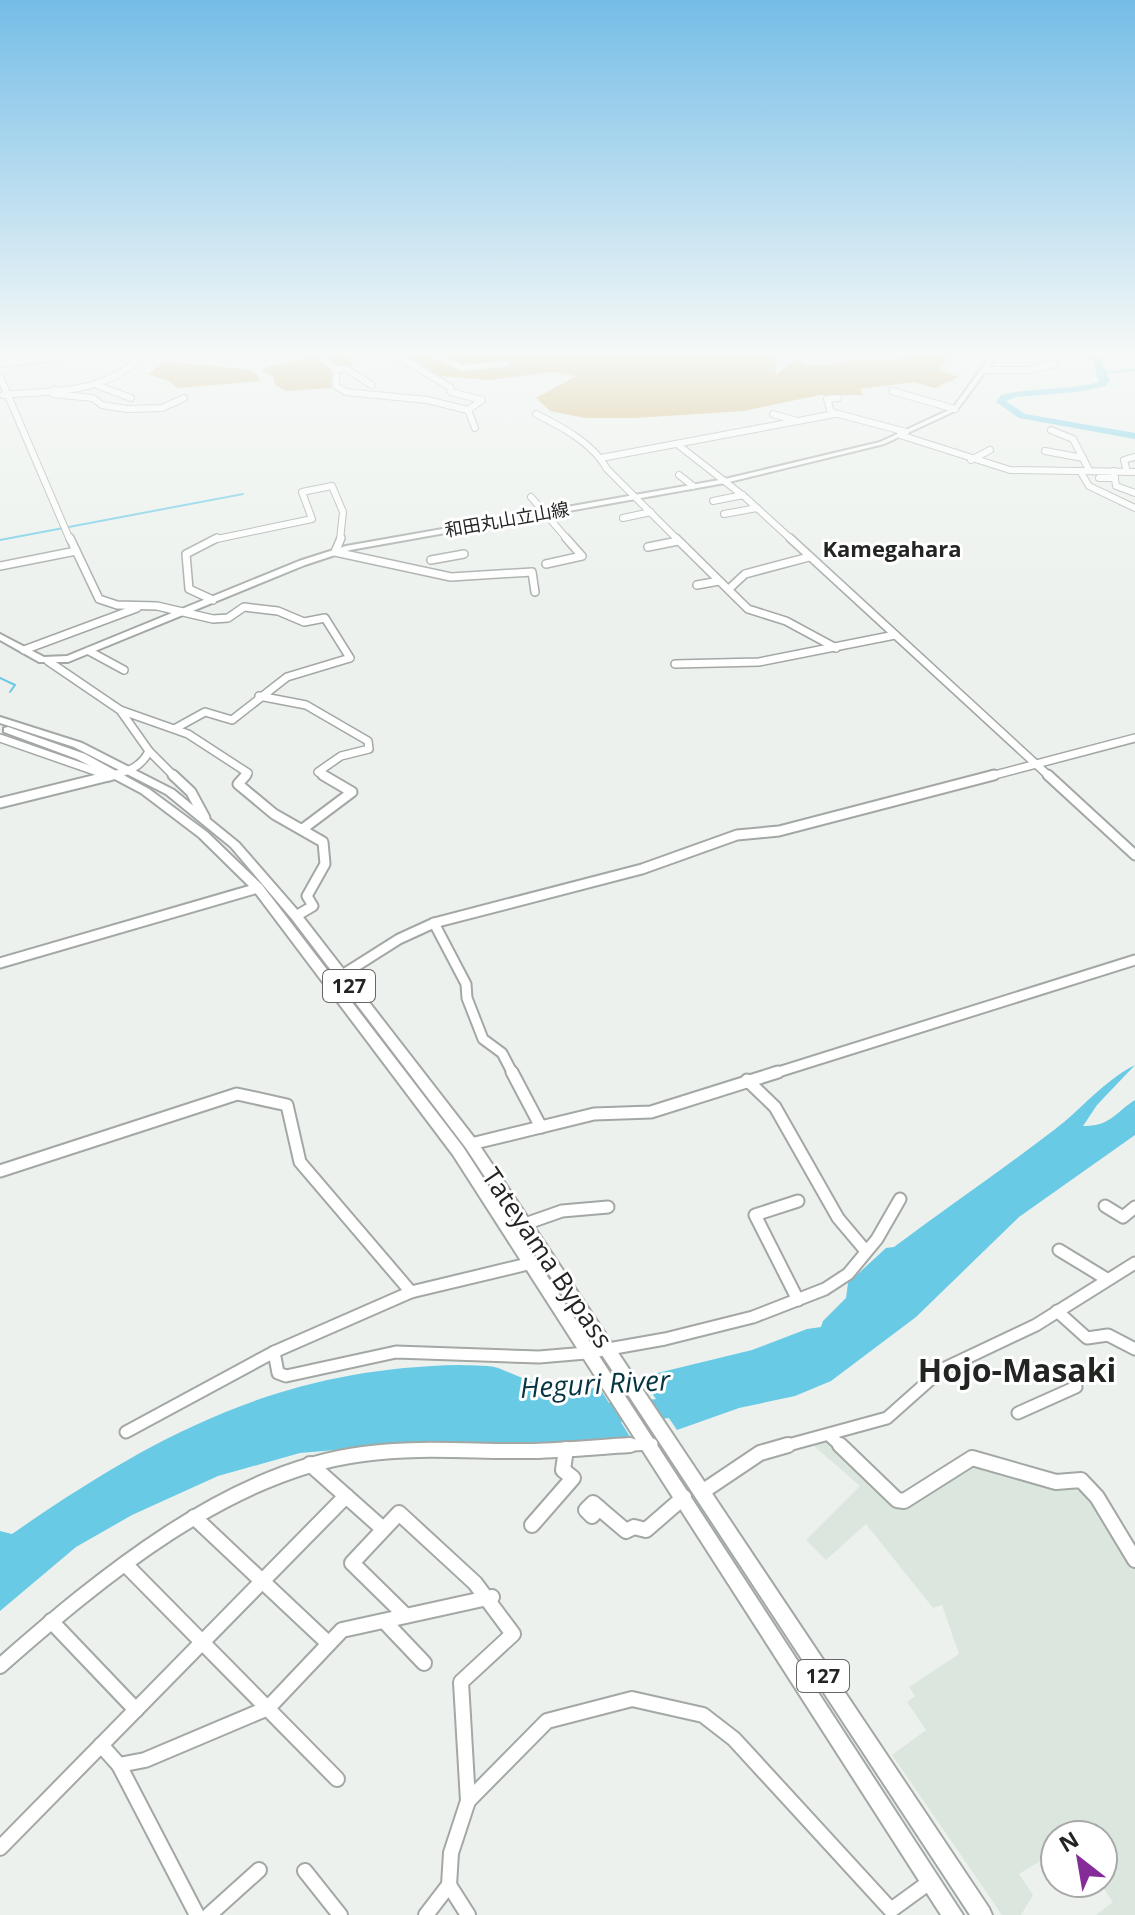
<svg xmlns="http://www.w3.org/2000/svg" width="1135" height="1915" viewBox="0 0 1135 1915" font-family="'Open Sans','Noto Sans JP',sans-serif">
	<rect width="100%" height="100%" fill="#ecf1ed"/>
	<polygon fill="#dbe7de" points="839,1438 897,1496 965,1452 1055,1478 1078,1476 1135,1559 1135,1915 1096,1915 1113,1902 1104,1889 1113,1881 1103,1866 1103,1835 1066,1835 1062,1831 1047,1843 1053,1853 1019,1874 1033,1895 1021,1915 1002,1915 892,1755 926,1730 907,1702 915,1696 909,1687 959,1654 942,1605 933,1608 866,1524 826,1560 806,1540 860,1486 814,1446"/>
	<g fill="#cdaa63">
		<polygon points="374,350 773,350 777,362 775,376 796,358 807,365 828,365 855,360 898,360 911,350 956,350 938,370 959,377 935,388 914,382 860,389 863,395 820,395 743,411 635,418 585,418 550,411 536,398 576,376 552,372 490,380 439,376 410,357"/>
		<polygon points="341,351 354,364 350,368 332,369 331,388 286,391 275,385 273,376 262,371 266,367"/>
		<polygon points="164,362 245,369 256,373 261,381 177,388 169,381 148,374"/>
	</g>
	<g fill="#69cae6">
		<path d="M1135,1065L1097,1105L1083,1126C1110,1127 1117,1111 1135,1100V1135L1019,1217L916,1317L831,1381L795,1396L739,1408L677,1430L641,1377L752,1350L807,1329L821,1327L823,1321L846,1298L848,1283L886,1248L894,1247C947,1207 1002,1170 1054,1130C1082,1109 1102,1082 1135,1065Z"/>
		<path d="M460,1365C473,1366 491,1364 503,1370C545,1387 551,1395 599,1387L632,1440L524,1447L397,1445L300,1453L218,1476L132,1515L76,1547L0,1611V1531L12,1534C156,1434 280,1368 460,1365Z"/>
	</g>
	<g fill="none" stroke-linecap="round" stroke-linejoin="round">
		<g stroke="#69cae6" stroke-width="2">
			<polyline points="1102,373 1135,370"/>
			<polyline points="0,540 243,494"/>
			<polyline points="0,678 15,685 10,692"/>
		</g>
		<g fill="#69cae6" fill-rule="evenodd">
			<path d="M1084,350H1093L1101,360L1110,380L1106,386L1077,392L1016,397L1006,401L1025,414L1135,433V439L1019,418L996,402L1001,395C1033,387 1067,391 1099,382L1093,361Z"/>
			<polygon points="683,1397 691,1400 694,1407 691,1414 683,1417 595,1424 587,1421 584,1414 587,1407 595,1404"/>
		</g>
		<defs>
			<g id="minor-far4">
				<polyline points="314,350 336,370 336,386 346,392 427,400 468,410"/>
				<polyline points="387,350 450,387 451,392 482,400 468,410 475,428"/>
				<polyline points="425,350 462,368 505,364"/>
				<polyline points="0,364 124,350"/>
				<polyline points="334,369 346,369 372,385"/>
				<polyline points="985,370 1030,370 1055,364"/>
				<polyline points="0,377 70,540"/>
				<polyline points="99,386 131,398"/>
				<polyline points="55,389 53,394 93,398 102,405 127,409 162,408 184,398"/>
				<polyline points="892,391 955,409"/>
				<path d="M3,395C56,390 110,395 147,350"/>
				<polyline points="838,398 827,399 831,412 906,432"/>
				<path d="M536,414C562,427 593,443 607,469L678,540"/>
				<polyline points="773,414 797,421"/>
				<polyline points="1051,430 1073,439 1089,470"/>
				<polyline points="900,435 1010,470 1135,472"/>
				<polyline points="677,444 746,498 792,540"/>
				<polyline points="1045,451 1083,458"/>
				<polyline points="601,458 835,414"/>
				<polyline points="971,460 990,450"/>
				<polyline points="1080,471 1089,486 1135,508"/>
				<polyline points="1114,471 1116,486 1135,493"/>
				<polyline points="1127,472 1124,460 1134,457"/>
				<polyline points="679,475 693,486"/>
				<polyline points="1099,478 1115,478"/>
				<polyline points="531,497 568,540"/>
				<polyline points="713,501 743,495"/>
				<polyline points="724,514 757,508"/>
				<polyline points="623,518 651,512"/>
				<polyline points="212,540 312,519 302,492 332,486 343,512 340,540"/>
			</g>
			<g id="minor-far3">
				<polyline points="70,538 99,599 117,605 157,606 213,619 228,618 244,607 278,611 304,622 325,618 350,658 287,677 232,720 205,712 176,728"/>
				<polyline points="341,538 335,552 451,577 532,572 535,592"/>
				<polyline points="676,538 748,609 786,621 836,648"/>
				<polyline points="790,538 1050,777"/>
				<polyline points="648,547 678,541"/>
				<polyline points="431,560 464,554"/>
				<polyline points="546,564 582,556 566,538"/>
				<polyline points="0,566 76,551"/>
				<polyline points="697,585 719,581"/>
				<polyline points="730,588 745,574 809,557"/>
				<polyline points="213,600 189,589 186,554 217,538"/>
				<polyline points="24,650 137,608"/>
				<polyline points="89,651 124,670"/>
				<path d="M48,661L120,710L149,751C140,770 124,772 105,777"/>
				<polyline points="675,664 759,662 895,635"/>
				<polyline points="259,696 306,705 368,741 369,749 341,756 318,772 326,777"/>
				<polyline points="120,710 188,734 248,773 245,777"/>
				<polyline points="0,738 109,776"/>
				<polyline points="149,751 175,777"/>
				<polyline points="987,777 1135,738"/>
			</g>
			<g id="minor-far2">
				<polyline points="105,775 109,776"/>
				<polyline points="173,775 191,792 205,818"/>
				<polyline points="246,775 238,784 274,814 323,842 325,864 307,896 313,906 296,916"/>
				<polyline points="1048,775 1135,855"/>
				<polyline points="0,803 113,775"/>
				<polyline points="304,828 352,792 323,775"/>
				<polyline points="434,923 466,984 467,998 483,1039 502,1053 513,1074"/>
				<polyline points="0,963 258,888"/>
				<polyline points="331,982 399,939 434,923 642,869 737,835 779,831 994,775"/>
				<polyline points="772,1074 1135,960"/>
			</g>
			<g id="minor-far1">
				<polyline points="512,1072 541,1127"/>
				<polyline points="747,1080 775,1107 838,1218 865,1250"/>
				<polyline points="471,1144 594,1114 651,1112 778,1072"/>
				<polyline points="0,1171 237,1094 287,1105 300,1162 411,1292"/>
				<polyline points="798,1201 755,1215 798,1300"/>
				<polyline points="1105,1206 1123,1217 1135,1207"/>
				<polyline points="525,1224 562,1211 608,1207"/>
				<polyline points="1059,1250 1105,1278"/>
				<polyline points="1057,1311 1087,1338 1108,1335 1135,1349"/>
				<polyline points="274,1352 278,1373 286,1376 396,1352 539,1357 586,1353 665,1339 753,1317 825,1289 848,1274 877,1239 900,1199"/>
				<polyline points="1018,1413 1076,1387"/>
				<polyline points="126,1432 274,1352 411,1292 532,1263"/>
				<polyline points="830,1436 842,1447"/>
				<polyline points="596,1447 652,1444"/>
				<polyline points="781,1447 887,1418 941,1370 1036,1325 1135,1263"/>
			</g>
			<g id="minor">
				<polyline points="840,1445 897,1500 904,1501 972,1458 1056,1482 1081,1480 1097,1497 1135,1560"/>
				<polyline points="310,1464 382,1528"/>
				<polyline points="702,1492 760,1453 788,1445"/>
				<polygon points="593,1503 599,1508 592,1516 586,1510"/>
				<polyline points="599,1508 626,1531 634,1527 646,1530 684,1497"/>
				<polyline points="194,1517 328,1643"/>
				<polyline points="532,1525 573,1478 563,1470 566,1449"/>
				<polyline points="128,1567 337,1779"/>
				<polyline points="404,1614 352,1563 399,1513 475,1583 513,1634 461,1682 468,1801 451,1853 449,1885 426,1915"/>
				<polyline points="51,1621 136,1710"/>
				<polyline points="385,1622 424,1663"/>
				<path d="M0,1666C99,1579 228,1471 363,1454C420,1446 476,1452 533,1451C565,1450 598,1447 630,1445"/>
				<polyline points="101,1745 119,1765 145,1760 268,1708 342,1630 492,1597"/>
				<polyline points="119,1765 197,1915"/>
				<polyline points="468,1801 547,1721 632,1699 703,1715 734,1739 891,1910 931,1881"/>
				<polyline points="0,1848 346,1496"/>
				<polyline points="305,1871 340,1915"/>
				<polyline points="449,1885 468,1915"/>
				<polyline points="209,1915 259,1870"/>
			</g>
			<polygon id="major" points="995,350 1001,350 957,410 884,444 725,483 350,550 305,565 68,662 39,662 0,640 0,634 44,657 67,656 299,561 346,546 725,479 880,442 953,408"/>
			<g id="highway">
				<polygon points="0,717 82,743 174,790 239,843 300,913 476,1140 989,1908 992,1915 970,1915 466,1148 292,919 231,847 166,794 74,747 0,723"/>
				<polygon points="8,727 85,754 149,789 207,832 262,885 463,1147 963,1915 941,1915 453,1155 254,891 199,837 141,793 77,759 4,732 4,728"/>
			</g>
		</defs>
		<use href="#minor-far4" stroke="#a3a8a4" stroke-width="8"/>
		<use href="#minor-far3" stroke="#a3a8a4" stroke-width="10"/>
		<use href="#minor-far2" stroke="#a3a8a4" stroke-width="13"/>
		<use href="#minor-far1" stroke="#a3a8a4" stroke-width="15"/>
		<use href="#minor" stroke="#a3a8a4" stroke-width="18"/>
		<use href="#major" stroke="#a3a8a4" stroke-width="4"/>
		<use href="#highway" stroke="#a3a8a4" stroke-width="4"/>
		<use href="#minor-far4" stroke="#fff" stroke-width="6"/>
		<use href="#minor-far3" stroke="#fff" stroke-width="7"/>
		<use href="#minor-far2" stroke="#fff" stroke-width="9"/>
		<use href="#minor-far1" stroke="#fff" stroke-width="11"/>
		<use href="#minor" stroke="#fff" stroke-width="14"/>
		<use href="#major" fill="#fff" fill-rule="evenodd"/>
		<use href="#highway" fill="#fff" fill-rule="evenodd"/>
	</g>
	<linearGradient id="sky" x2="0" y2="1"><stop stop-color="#75bde7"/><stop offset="0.57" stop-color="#f6f9f7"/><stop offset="1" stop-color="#f6f9f7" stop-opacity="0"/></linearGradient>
	<rect width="1135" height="619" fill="url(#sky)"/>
	<g text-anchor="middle" stroke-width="6" stroke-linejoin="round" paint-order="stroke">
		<g font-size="18" fill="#232523" stroke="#fff">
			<text transform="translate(507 520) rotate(-10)" y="6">和田丸山立山線</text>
		</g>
		<g fill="#fff" stroke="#656665" stroke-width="2">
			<rect x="323" y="970" width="52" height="32" rx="6"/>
			<rect x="797" y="1660" width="52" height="32" rx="6"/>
		</g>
		<g font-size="20" font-weight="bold" fill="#232523">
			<text x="349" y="993">127</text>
			<text x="823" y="1683">127</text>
		</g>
		<g font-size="22" font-weight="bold" fill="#232523" stroke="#fff">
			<text x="892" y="557">Kamegahara</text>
		</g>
		<g font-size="26" fill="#232523" stroke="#fff">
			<text transform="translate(547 1258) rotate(56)" y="9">Tateyama Bypass</text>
		</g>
		<g font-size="28" font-style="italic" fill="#063541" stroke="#fff">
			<text transform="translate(595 1384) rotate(-3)" y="10">Heguri River</text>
		</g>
		<g font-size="32" font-weight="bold" fill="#232523" stroke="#fff">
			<text x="1017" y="1382">Hojo-Masaki</text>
		</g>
	</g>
	<g transform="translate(1079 1859) rotate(329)"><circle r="38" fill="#ffffff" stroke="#a7a8a7" stroke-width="2"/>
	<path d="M0-6L14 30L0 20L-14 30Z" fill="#862c98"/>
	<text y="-12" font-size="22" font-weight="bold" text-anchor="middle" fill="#232523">N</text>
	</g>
</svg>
